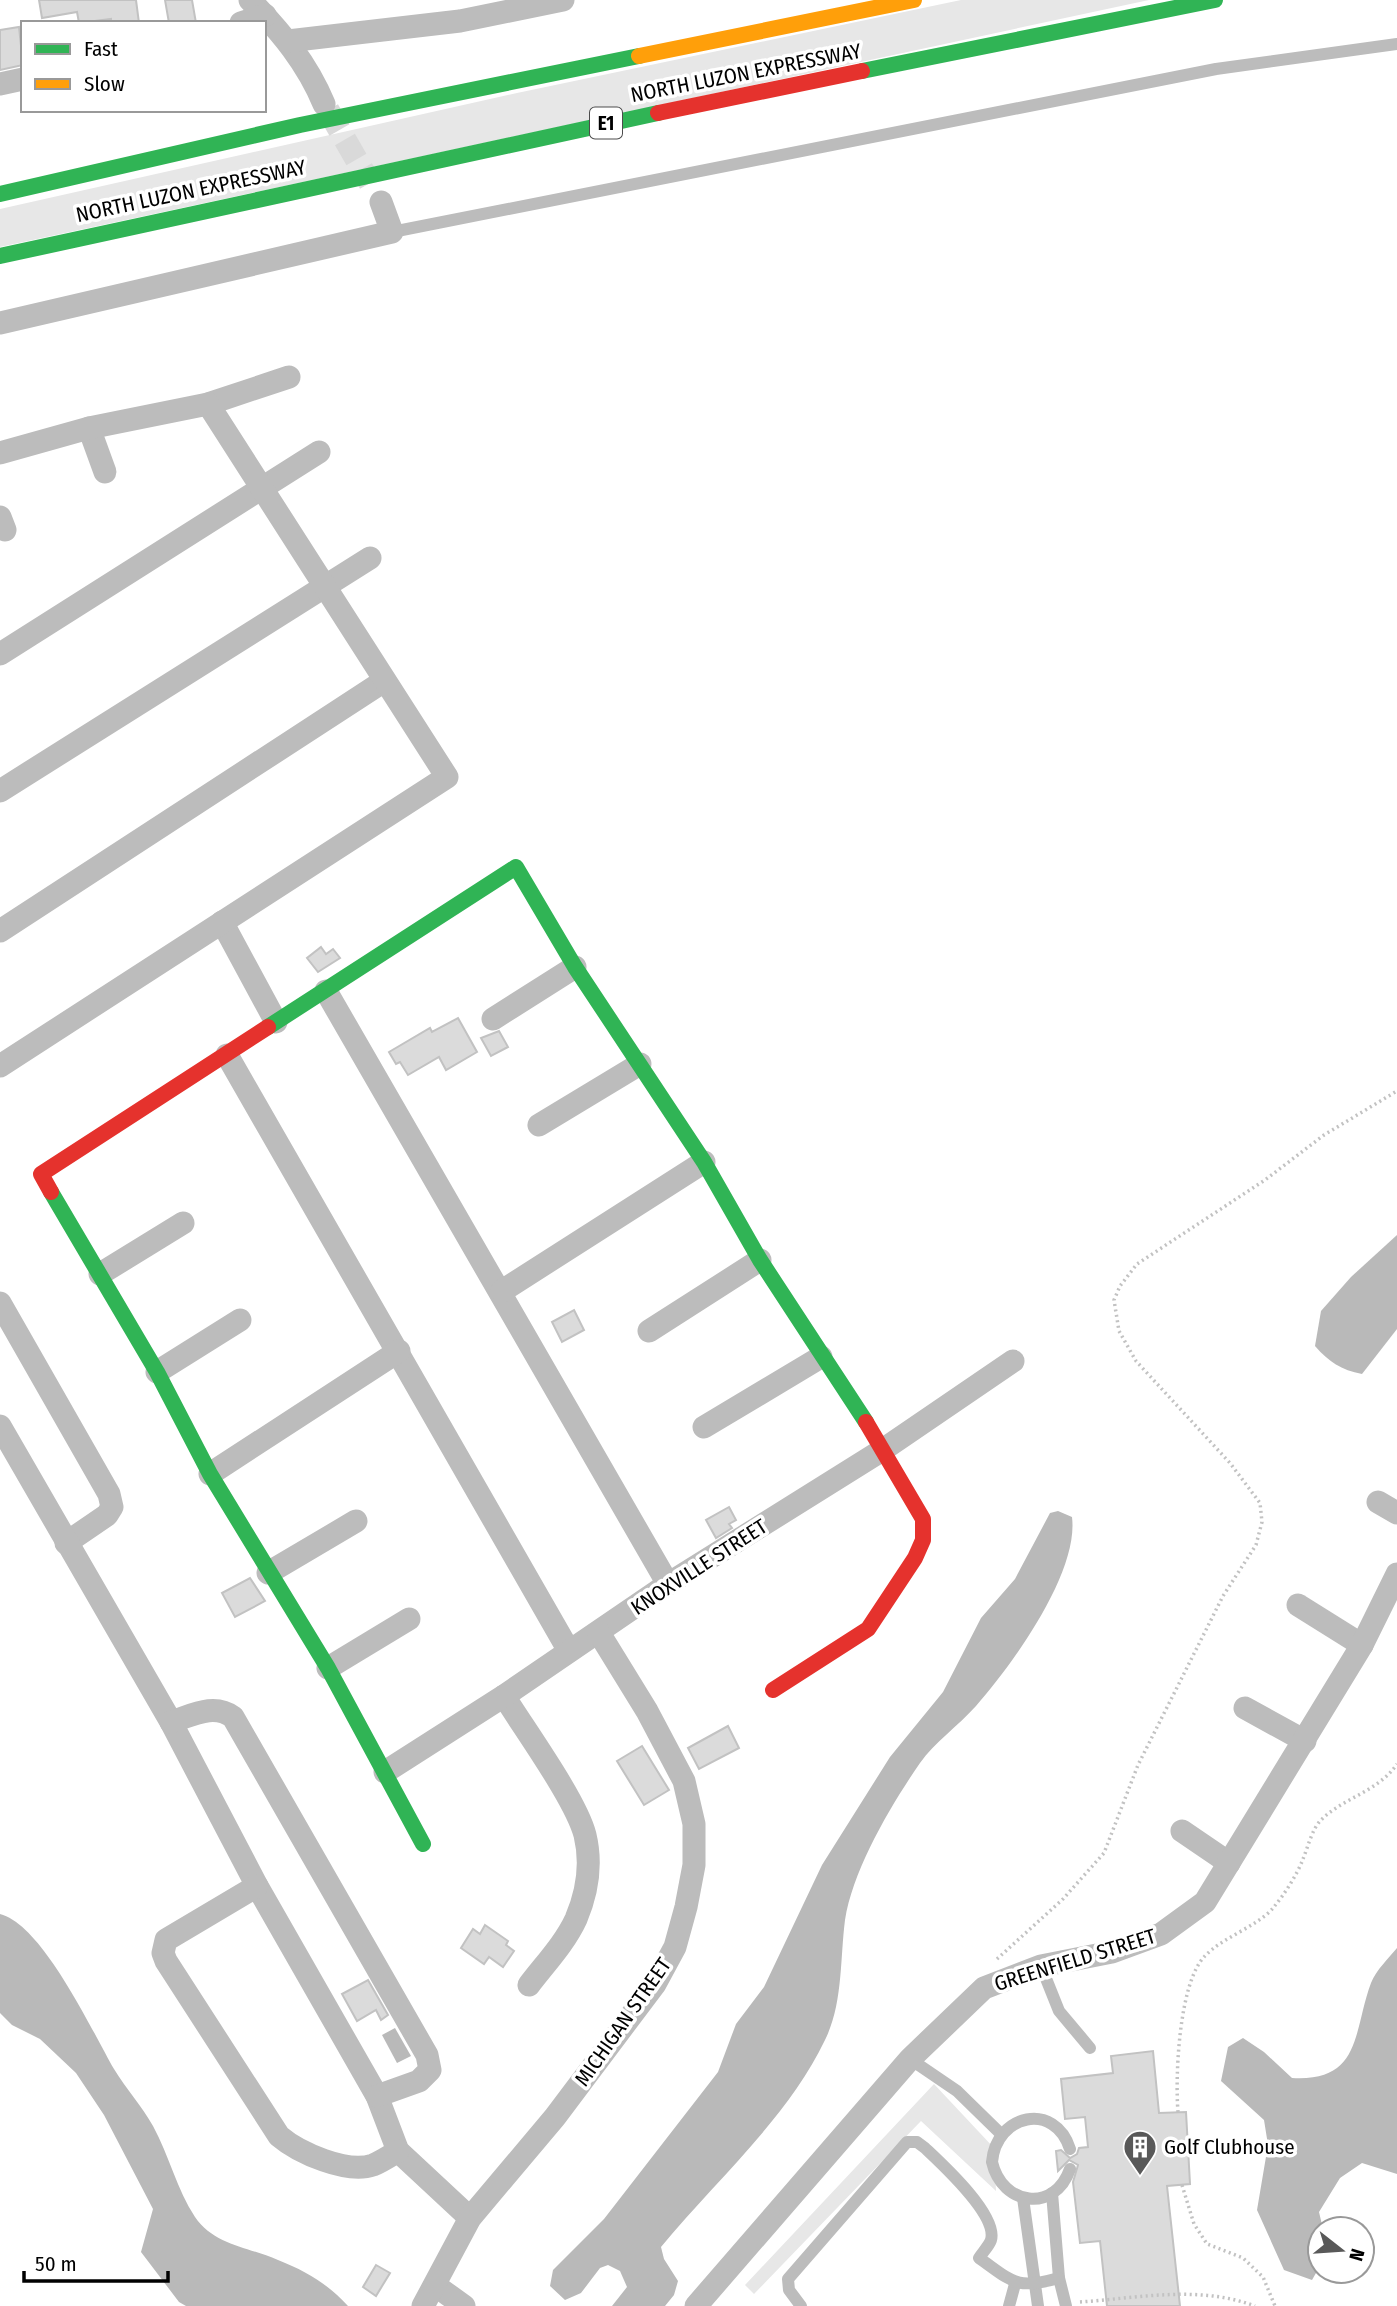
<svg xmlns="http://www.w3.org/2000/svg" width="1397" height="2306" viewBox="0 0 1397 2306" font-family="'Fira Sans Condensed',sans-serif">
	<rect width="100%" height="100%" fill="#fff"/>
	<g fill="#e7e7e7">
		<polygon points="961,0 1149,0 0,247 0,209 517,93"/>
		<polygon points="934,2084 994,2148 996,2191 921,2121 754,2294 745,2285"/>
	</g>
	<g fill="#b9b9b9">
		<path d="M1397,1235V1329L1362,1374C1341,1370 1329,1362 1315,1346L1321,1311L1351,1277Z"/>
		<path d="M1058,1511L1072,1517C1079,1573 1012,1665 976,1706C958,1726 935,1742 920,1763C891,1805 853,1869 845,1920C840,1959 843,2004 825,2040C787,2119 716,2180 661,2247L664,2259L678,2281L674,2295L665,2306H612L627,2287L620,2271L608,2265L600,2268L581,2293L565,2300L550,2286L553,2270L604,2219L718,2072L736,2024L764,1987L822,1865L890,1757L943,1692L981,1618L1015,1579L1050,1513Z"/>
		<path d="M0,1914C43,1925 92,2031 114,2069C126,2089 142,2106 153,2126C169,2155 177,2190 195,2217C215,2246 249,2247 278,2260C306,2271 328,2284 348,2306H186L179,2302L141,2252L153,2209L104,2115L76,2073L40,2039L12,2025L0,2013Z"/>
		<path d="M1397,1948V2174L1362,2163L1340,2178L1319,2212L1323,2229H1320V2266L1312,2280L1284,2270L1257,2210L1268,2145L1264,2120L1221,2081L1228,2047L1243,2038L1264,2052L1292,2078C1362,2082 1353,2031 1371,1983C1376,1970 1389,1958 1397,1948Z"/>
		<polygon points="395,2028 411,2056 397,2063 382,2035"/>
	</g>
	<g fill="#dbdbdb" stroke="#c2c2c2" stroke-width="2">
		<polygon points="39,0 136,0 139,23 111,23 111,19 79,23 77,12 42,18"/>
		<polygon points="165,0 192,0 196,23 169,23"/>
		<polygon points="19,27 23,65 0,70 0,30"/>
		<polygon points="321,947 326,954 333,949 340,958 318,972 307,958"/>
		<polygon points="458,1018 477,1052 446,1070 439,1057 408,1075 400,1062 396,1064 389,1052 430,1028 432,1032"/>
		<polygon points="499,1031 508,1047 491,1056 481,1038"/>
		<polygon points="574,1310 584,1330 562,1342 552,1322"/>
		<polygon points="729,1507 736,1520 729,1524 732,1528 716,1538 706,1520"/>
		<polygon points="250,1578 265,1601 235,1617 222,1593"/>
		<polygon points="728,1726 739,1748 699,1769 688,1748"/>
		<polygon points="642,1746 669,1790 644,1805 617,1761"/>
		<polygon points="485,1925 508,1941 506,1945 514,1951 503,1967 489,1957 484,1964 461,1948 473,1929 480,1934"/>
		<polygon points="368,1980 388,2015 381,2020 376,2010 357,2021 342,1994"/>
		<polygon points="1153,2051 1159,2113 1186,2112 1190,2184 1167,2186 1180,2306 1107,2306 1100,2241 1080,2243 1073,2182 1078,2165 1069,2160 1058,2171 1056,2151 1061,2150 1070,2158 1077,2154 1079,2148 1088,2147 1085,2117 1065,2119 1061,2079 1113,2073 1111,2056"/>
		<polygon points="376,2265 390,2273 376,2296 363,2287"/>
	</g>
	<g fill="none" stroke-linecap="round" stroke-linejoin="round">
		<polyline stroke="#d9d9d9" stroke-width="23" stroke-dasharray="23 11" stroke-linecap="butt" points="328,110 370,183"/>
		<g stroke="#c2c2c2" stroke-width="3.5" stroke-dasharray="2 3.5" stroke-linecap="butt">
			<polyline points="997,1959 1063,1899 1104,1853 1138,1765 1223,1596 1256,1545 1262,1522 1260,1503 1230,1463 1136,1361 1119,1331 1114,1300 1120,1286 1137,1264 1265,1180 1324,1135 1397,1091"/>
			<path d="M1178,2112C1175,2076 1179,1984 1204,1957C1222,1937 1257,1927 1273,1908C1284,1895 1297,1875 1303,1859C1308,1847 1312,1829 1321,1820C1343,1798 1379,1791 1397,1764"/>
			<polyline points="1182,2185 1194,2224 1207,2244 1243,2258 1263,2277 1275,2306"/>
			<path d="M1080,2302C1139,2298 1199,2285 1255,2306"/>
		</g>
		<g stroke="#bcbcbc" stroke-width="12">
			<polyline points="392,232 1216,69 1397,44"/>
			<polyline points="1041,1966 1059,2011 1090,2048"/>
			<polyline points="910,2059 957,2091 1001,2134"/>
			<path d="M1070,2169C1055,2213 1002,2206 992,2162C996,2114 1055,2101 1070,2149"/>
			<polyline points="1052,2193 1059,2278 1066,2306"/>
			<polyline points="1023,2198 1038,2306"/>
			<path d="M801,2306L789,2290L788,2279L907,2142H917L925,2148C942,2164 998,2215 991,2240C989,2246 982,2253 979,2258C1013,2282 1016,2290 1059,2278"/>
			<polyline points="1009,2306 1015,2284"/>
		</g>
		<g stroke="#bcbcbc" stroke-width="23">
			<path d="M250,0C281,32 307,63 324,104"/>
			<polyline points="241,23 265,15"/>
			<polyline points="288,41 460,21 563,0"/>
			<polyline points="0,84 23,79"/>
			<polyline points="0,323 392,232 381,202"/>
			<polyline points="89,428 105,472"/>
			<polyline points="0,453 89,428 208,404 289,377"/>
			<polyline points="0,517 5,530"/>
			<polyline points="0,654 319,452"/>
			<polyline points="0,791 370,558"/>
			<polyline points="222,922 276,1022"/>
			<polyline points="0,931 384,681"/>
			<polyline points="326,991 668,1584"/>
			<polyline points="493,1019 575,967"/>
			<polyline points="227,1055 569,1651"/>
			<polyline points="0,1066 447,777 208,404"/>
			<polyline points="539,1125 640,1064"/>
			<polyline points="100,1274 183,1223"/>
			<polyline points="502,1291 704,1162"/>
			<polyline points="0,1303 109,1494 112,1507 107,1515 66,1543"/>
			<polyline points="649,1331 760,1260"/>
			<polyline points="157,1372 240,1320"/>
			<polyline points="0,1426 171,1722 257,1886 377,2096 398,2151 470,2218"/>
			<polyline points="704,1427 821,1357"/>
			<polyline points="210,1474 399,1351"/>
			<polyline points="1378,1502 1397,1513"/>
			<polyline points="268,1573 356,1521"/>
			<polyline points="1298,1605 1362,1645"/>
			<polyline points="328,1668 409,1619"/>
			<path d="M504,1696C525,1730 576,1800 585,1835C592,1864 587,1893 576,1919C565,1943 545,1964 529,1985"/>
			<polyline points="1245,1708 1305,1741"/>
			<path d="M171,1722C193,1715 214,1703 233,1717L427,2055L430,2070L419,2081L377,2096"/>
			<polyline points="385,1772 504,1696 668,1584 884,1449 1013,1361"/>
			<polyline points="1182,1831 1229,1863"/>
			<path d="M257,1886L166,1940L163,1953L166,1961L279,2136C299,2153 347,2174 373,2165C381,2162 390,2156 398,2151"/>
			<polyline points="436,2286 464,2306"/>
			<polyline points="423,2306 470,2218 555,2117 655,1984 675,1947 686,1907 694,1865 694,1824 684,1781 647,1711 599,1633"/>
			<polyline points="696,2306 910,2059 984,1988 1041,1966 1112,1952 1161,1934 1205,1902 1362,1645 1397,1574"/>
		</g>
		<g stroke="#30b455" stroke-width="16">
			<polyline points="862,71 1215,0"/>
			<polyline points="0,194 300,125 639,56"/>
			<polyline points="0,256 658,113"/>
			<polyline points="268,1027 516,867 575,967 704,1162 760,1260 866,1422"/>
			<polyline points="51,1192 157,1372 210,1474 328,1668 423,1844"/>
		</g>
		<polyline stroke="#ff9f0a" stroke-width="16" points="639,56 914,0"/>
		<g stroke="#e5322d" stroke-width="16">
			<polyline points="658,113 862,71"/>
			<polyline points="51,1192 41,1174 268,1027"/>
			<polyline points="773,1690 868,1629 915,1558 923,1540 923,1519 866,1422"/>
		</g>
	</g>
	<defs>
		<symbol id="building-pin" viewBox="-11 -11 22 30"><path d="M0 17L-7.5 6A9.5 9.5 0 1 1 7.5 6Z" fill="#595959" stroke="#fff"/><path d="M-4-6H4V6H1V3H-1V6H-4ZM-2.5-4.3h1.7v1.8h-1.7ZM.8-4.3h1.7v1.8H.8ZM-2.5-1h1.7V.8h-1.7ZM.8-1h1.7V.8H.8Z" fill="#fff"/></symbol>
	</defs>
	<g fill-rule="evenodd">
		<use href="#building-pin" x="1121" y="2128" width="38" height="52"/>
	</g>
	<g text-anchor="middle" stroke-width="7" stroke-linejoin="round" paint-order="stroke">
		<rect fill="#fff" stroke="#4c4c4c" stroke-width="2" x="590" y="107.5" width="32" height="31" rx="5"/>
		<g font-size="19" font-weight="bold" fill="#000">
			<text x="606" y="130">E1</text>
		</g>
		<g font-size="21" fill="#000" stroke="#fff">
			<text transform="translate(746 73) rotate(-11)" y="7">NORTH LUZON EXPRESSWAY</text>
			<text transform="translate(191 191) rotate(-12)" y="7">NORTH LUZON EXPRESSWAY</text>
			<text transform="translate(699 1567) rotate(-33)" y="7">KNOXVILLE STREET</text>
			<text transform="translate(1075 1960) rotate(-17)" y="7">GREENFIELD STREET</text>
			<text transform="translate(623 2022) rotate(-55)" y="7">MICHIGAN STREET</text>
		</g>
		<g font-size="21" fill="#000" stroke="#fff" text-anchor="start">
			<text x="1164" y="2154">Golf Clubhouse</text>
		</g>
	</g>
	<rect x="21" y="21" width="245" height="91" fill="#ffffff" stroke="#999999" stroke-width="2"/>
	<rect x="35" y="44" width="35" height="10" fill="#30b455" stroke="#999999" stroke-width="2"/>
	<text x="84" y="56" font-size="21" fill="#000000">Fast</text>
	<rect x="35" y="79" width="35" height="10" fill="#ff9f0a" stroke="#999999" stroke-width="2"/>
	<text x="84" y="91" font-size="21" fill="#000000">Slow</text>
	<g transform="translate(1341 2250) rotate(107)"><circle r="33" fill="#ffffff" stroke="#999999" stroke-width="2"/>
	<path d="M0-5L12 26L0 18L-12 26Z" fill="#595959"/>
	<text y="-10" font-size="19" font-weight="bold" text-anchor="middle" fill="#000000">N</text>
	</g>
	<path d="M24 2271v10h144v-10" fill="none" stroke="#000000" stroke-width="3.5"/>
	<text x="35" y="2271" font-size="21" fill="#000000" stroke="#ffffff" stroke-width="5" paint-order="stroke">50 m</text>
</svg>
